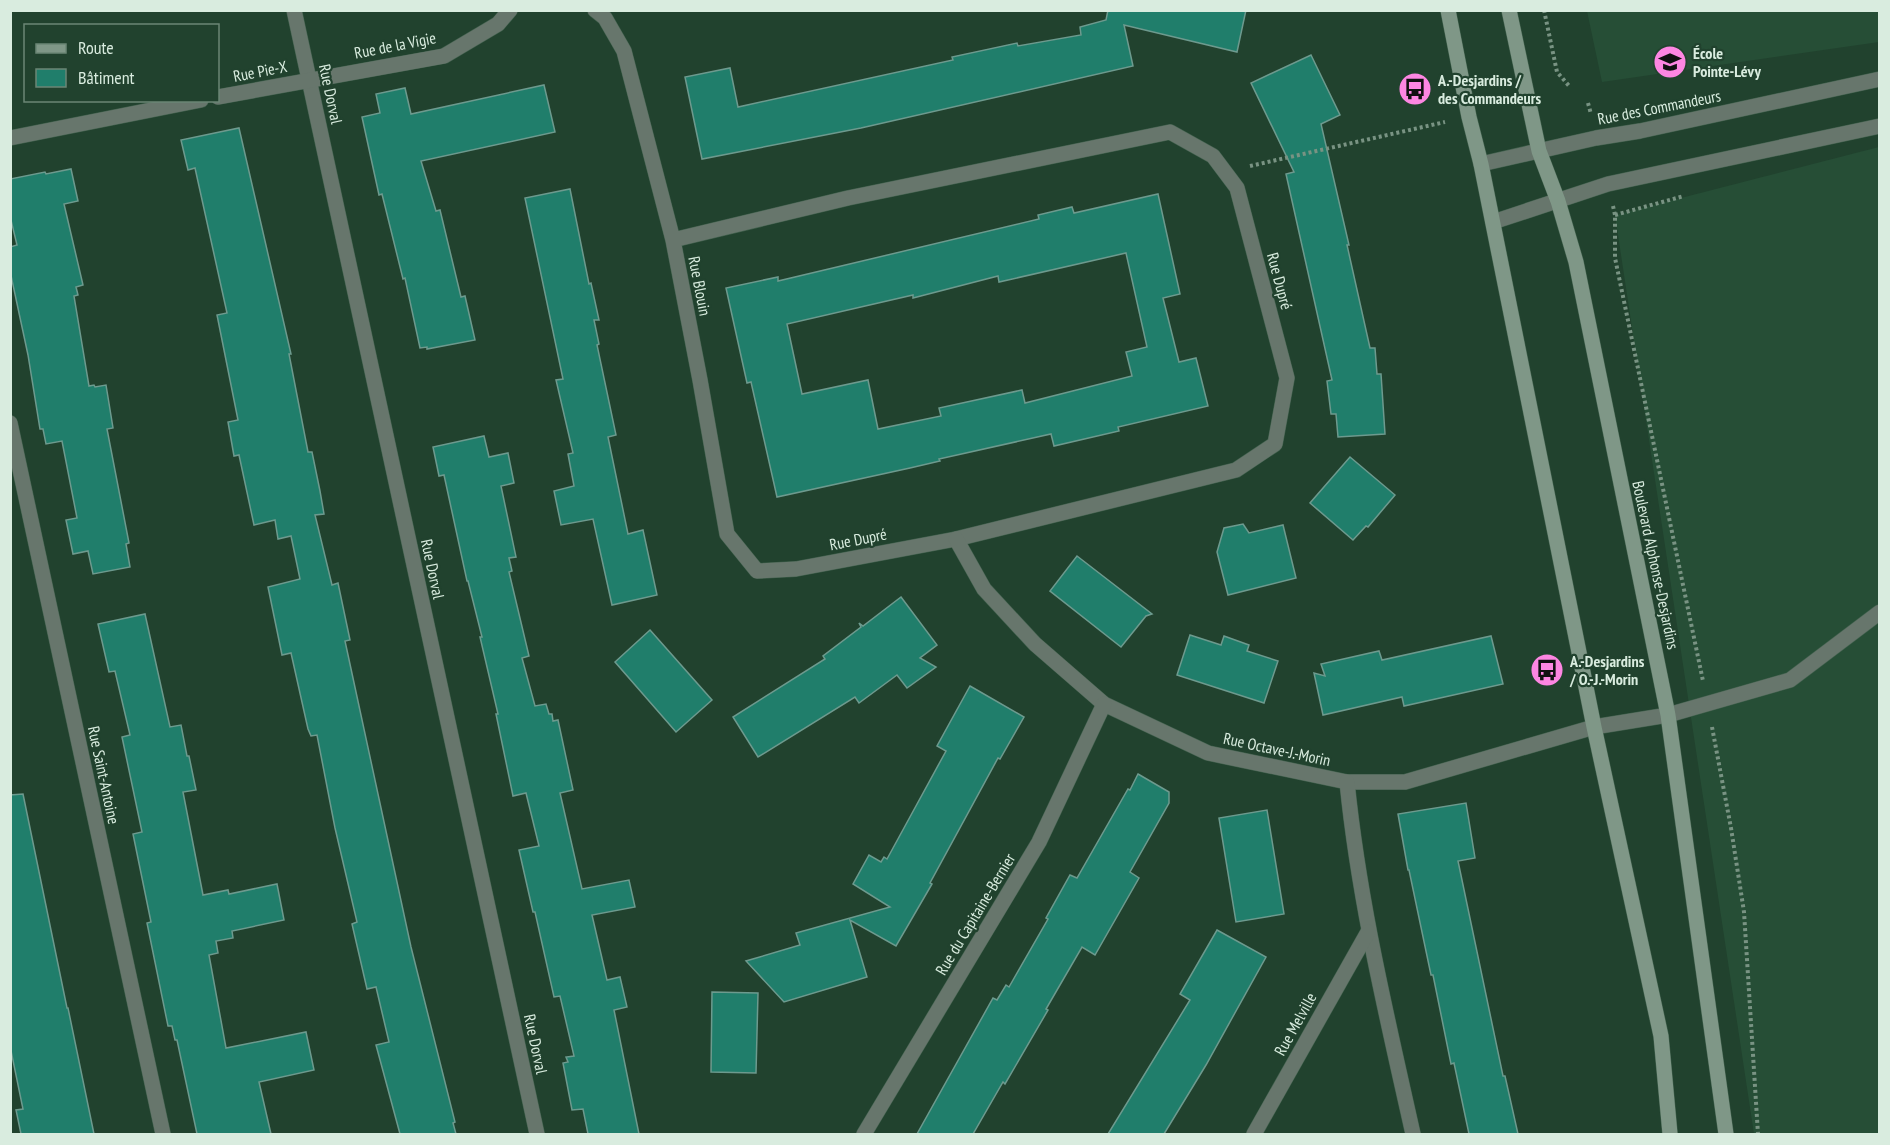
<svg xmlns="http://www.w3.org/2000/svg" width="1890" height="1145" viewBox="0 0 1890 1145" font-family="'PT Sans Narrow',sans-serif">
	<rect width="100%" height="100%" fill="#21422e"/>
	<g fill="#264e36">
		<polygon points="1587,11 1879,11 1879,42 1602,82"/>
		<polygon points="1879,147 1879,1134 1754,1134 1615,215"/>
	</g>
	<g fill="#207e6b" stroke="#6d9a8e" stroke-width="1.5" fill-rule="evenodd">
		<polygon points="1108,10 1246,10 1237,52 1124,25 1133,66 861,128 702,159 685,77 730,68 738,107 953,60 952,57 1017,43 1018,46 1081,35 1080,27 1106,20"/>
		<polygon points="1311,55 1340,115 1321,124 1349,245 1347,245 1370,348 1375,348 1377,374 1381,374 1385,434 1338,437 1336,414 1331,414 1327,381 1332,380 1286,174 1294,172 1251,83"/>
		<polygon points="544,85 555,132 421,161 436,211 440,210 461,297 465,296 475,340 427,349 427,347 420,348 405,278 403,279 382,194 379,195 362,117 380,113 376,94 405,88 411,114"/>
		<polygon points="239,128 291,354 289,354 308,452 312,452 320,491 324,514 315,515 332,585 338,583 350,640 345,641 411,947 455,1122 453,1123 456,1134 400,1134 376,1045 389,1042 376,987 367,989 352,924 357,922 335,828 317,735 311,736 308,729 291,653 282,655 268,587 300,579 291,536 278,539 275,520 254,525 239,455 234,456 228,422 238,420 217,315 227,313 195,168 188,170 181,140"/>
		<polygon points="71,169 78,201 64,204 83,285 76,287 78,295 74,296 89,386 94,385 95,387 106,385 113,428 107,429 129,543 126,544 130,567 93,574 88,551 73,554 66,520 77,518 62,441 46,444 43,429 40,429 28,355 10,271 10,247 17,245 10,216 10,179 45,172 46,174"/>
		<polygon points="570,189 589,284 591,283 599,320 594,320 599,344 597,345 616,435 608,437 628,534 643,530 657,595 612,605 593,519 561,525 554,491 574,486 568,454 573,453 556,380 563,379 525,198"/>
		<path d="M1158,194L1180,294L1163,298L1179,362L1196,358L1208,406L1118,427L1119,431L1054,446L1051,434L939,459L940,461L910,468L777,497L751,382L747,383L726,288L778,277V281L1039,219L1038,215L1072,207L1074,213ZM1126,253L1147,347L1126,352L1132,376L1025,403L1022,390L939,408L941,416L878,429L868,380L802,394L787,324L913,295V298L998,276L999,282Z"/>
		<polygon points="484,436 489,457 508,453 514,483 501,486 516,557 509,558 512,571 509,572 529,656 522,658 535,706 546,704 549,714 552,714 553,721 558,720 573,790 560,793 582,889 629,880 635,907 592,915 607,980 620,977 627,1007 614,1010 639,1134 588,1134 583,1109 572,1110 563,1063 568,1062 566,1057 574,1056 560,996 554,997 535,912 533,912 519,850 539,846 526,793 513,796 496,714 498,714 480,637 482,637 468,581 467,581 444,475 439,476 433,447"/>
		<polygon points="1350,457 1395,495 1368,527 1366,526 1353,540 1310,503"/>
		<polygon points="1243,524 1249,533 1283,525 1296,578 1228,595 1217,552 1224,528"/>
		<polygon points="1077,556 1152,614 1146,616 1121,647 1050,591"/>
		<polygon points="901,597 937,645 920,658 936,667 907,688 897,675 859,703 855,697 758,757 733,717 825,659 823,656 861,627 859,623 863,626"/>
		<polygon points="145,614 170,727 181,725 187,756 189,756 196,790 183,792 203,895 228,890 229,894 277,884 284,920 232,931 233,938 216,941 218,953 209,955 226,1048 306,1032 314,1070 259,1082 271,1134 197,1134 177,1040 175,1040 172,1026 168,1026 147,923 151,922 133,834 142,832 122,737 130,735 115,671 109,672 98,624"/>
		<polygon points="650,630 712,700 676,732 615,662"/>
		<polygon points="1190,635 1221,645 1224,636 1249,645 1247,651 1278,661 1264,703 1177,675"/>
		<polygon points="1491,636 1503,684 1404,706 1402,697 1323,715 1314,673 1325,676 1321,664 1379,651 1382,660"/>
		<polygon points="970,686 1024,717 1000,759 998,758 930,883 932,884 896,946 850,920 867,977 784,1002 746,961 800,945 796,933 890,907 853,884 869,855 881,862 884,857 887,859 946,751 937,746"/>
		<polygon points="1138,774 1169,792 1169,803 1130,872 1139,878 1095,955 1082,947 1046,1009 1048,1010 1005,1084 1003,1082 973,1134 917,1134 993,998 997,1000 1006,985 1009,987 1048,919 1046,918 1070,875 1077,878 1128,789 1130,790"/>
		<polygon points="23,794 67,1008 68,1008 94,1134 21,1134 16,1110 23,1109 10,1046 10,795"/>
		<polygon points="1466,803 1475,858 1458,861 1503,1076 1505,1076 1518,1134 1469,1134 1454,1063 1451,1064 1433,975 1431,975 1409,870 1408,870 1398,814"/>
		<polygon points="1267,810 1284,914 1236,922 1219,818"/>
		<polygon points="1217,930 1266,957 1206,1065 1164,1134 1108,1134 1190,1000 1180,994"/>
		<polygon points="712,992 758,993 756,1073 711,1072"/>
	</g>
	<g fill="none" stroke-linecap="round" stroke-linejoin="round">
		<defs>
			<polyline id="lane" points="1668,715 1790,680 1880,612"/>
			<g id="street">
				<polyline points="294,10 537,1134"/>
				<polyline points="595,10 605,18 624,51 673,240 700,380 727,534 757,571 796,569 956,539 1236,470 1275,444 1287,378 1237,188 1213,156 1170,132 848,198 673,240"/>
				<polyline points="218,97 444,56 498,24 510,10"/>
				<polyline points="10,138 201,100"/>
				<polyline points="1481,164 1596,138 1640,131 1880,79"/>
				<polyline points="1493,222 1608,184 1880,126"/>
				<polyline points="10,423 163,1134"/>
				<polyline points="956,539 984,589 1035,644 1104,704 1208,753 1347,782 1405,782 1594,727 1668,715"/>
				<path d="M1347,782C1359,902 1387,1017 1413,1134"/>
				<polyline points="864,1134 1039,842 1104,704"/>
				<polyline points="1254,1134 1368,932"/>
			</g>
			<g id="secondary">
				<polyline points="1448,10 1469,117 1481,164 1594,727 1661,1036 1670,1134"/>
				<polyline points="1509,10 1539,151 1558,201 1576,262 1668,715 1726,1134"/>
			</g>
		</defs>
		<use href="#lane" stroke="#42614e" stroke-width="16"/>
		<use href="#street" stroke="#42614e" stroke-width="16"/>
		<use href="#secondary" stroke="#42614e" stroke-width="16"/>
		<g stroke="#799383" stroke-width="4" stroke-dasharray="3 3" stroke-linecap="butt">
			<polyline points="1544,10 1557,72 1570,87"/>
			<polyline points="1588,103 1591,114"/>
			<polyline points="1250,166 1445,122"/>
			<polyline points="1613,206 1615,215 1615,258 1703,681"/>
			<polyline points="1615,215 1684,196"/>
			<polyline points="1712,727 1731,828 1744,912 1758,1134"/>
		</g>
		<use href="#lane" stroke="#67766c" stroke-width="15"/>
		<use href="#street" stroke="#67766c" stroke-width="15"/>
		<use href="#secondary" stroke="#7f9787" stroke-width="15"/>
	</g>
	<defs>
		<symbol id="school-disc" viewBox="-11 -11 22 22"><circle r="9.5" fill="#fd86e2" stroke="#21422e"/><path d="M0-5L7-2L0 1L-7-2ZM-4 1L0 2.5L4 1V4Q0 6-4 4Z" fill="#111"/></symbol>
		<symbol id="bus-disc" viewBox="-11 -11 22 22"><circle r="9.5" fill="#fd86e2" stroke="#21422e"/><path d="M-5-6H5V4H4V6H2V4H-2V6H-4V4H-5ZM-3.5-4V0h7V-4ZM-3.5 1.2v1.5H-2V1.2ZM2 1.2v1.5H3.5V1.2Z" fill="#111"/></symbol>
	</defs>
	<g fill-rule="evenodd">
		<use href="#school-disc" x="1651" y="43" width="38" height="38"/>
		<use href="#bus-disc" x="1396" y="70" width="38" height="38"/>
		<use href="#bus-disc" x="1528" y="651" width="38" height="38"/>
	</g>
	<g text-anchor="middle" stroke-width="4.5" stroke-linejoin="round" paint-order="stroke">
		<g font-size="16" fill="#d9ecdf" stroke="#21422e">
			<text transform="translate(395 45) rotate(-11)" y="6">Rue de la Vigie</text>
			<text transform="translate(260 71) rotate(-11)" y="6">Rue Pie-X</text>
			<text transform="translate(331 94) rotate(78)" y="6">Rue Dorval</text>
			<text transform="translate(1659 107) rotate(-11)" y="6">Rue des Commandeurs</text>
			<text transform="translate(1280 281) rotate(75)" y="6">Rue Dupré</text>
			<text transform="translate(700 286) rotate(79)" y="6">Rue Blouin</text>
			<text transform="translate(858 539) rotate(-11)" y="6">Rue Dupré</text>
			<text transform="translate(1656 565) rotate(78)" y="6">Boulevard Alphonse-Desjardins</text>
			<text transform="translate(433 569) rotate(78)" y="6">Rue Dorval</text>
			<text transform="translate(1277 749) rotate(12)" y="6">Rue Octave-J.-Morin</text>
			<text transform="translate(104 775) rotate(78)" y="6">Rue Saint-Antoine</text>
			<text transform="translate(975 914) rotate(-59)" y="6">Rue du Capitaine-Bernier</text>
			<text transform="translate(1295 1024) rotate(-61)" y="6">Rue Melville</text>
			<text transform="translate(536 1044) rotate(78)" y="6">Rue Dorval</text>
		</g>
		<g font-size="16" font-weight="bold" fill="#d9ecdf" stroke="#21422e" text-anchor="start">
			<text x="1693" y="59">École<tspan x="1693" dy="18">Pointe-Lévy</tspan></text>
			<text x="1438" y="86">A.-Desjardins /<tspan x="1438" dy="18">des Commandeurs</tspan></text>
			<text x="1570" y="667">A.-Desjardins<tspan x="1570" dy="18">/ O.-J.-Morin</tspan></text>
		</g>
	</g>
	<rect width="1890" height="1145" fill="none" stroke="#d9ecdf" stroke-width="24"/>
	<rect x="24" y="24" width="195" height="78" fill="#21422e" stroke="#6b8675" stroke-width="1.5"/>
	<rect x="36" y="44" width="30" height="9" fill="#7f9787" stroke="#6b8675" stroke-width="1.5"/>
	<text x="78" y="54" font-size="18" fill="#d9ecdf">Route</text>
	<rect x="36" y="69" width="30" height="18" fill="#207e6b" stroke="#6b8675" stroke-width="1.5"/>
	<text x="78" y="84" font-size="18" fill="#d9ecdf">Bâtiment</text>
</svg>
